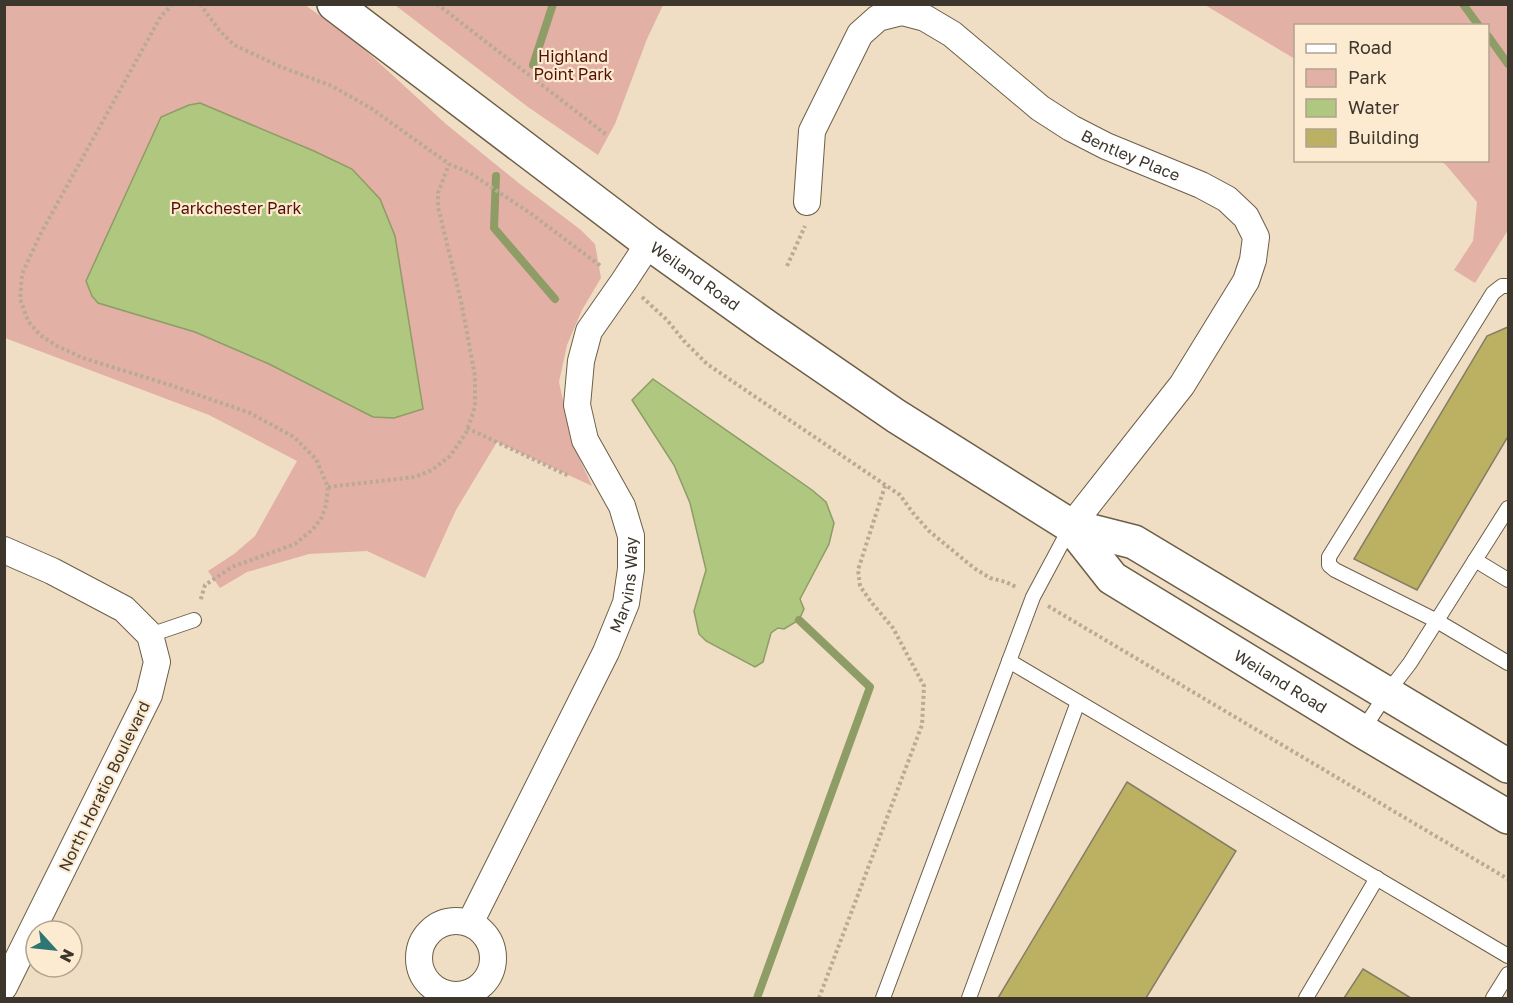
<svg xmlns="http://www.w3.org/2000/svg" width="1513" height="1003" viewBox="0 0 1513 1003" font-family="'Golos Text',sans-serif">
	<rect width="100%" height="100%" fill="#efdec4"/>
	<g fill="#e3b0a5">
		<polygon points="4,5 305,5 353,39 446,124 520,184 581,230 595,244 601,278 582,310 567,345 559,382 572,442 592,486 497,442 456,510 425,578 367,551 309,554 247,572 220,588 208,571 234,554 255,536 297,461 209,415 5,338"/>
		<polygon points="395,5 394,5 663,5 647,39 615,124 598,155 528,107"/>
		<polygon points="1205,5 1508,5 1508,230 1475,283 1454,270 1473,241 1477,202 1446,165 1440,161 1488,160 1488,26 1296,26 1295,59"/>
	</g>
	<g fill="#b0c77f" stroke="#8e9c66" stroke-width="1.5">
		<polygon points="200,103 314,151 352,169 380,199 395,236 423,409 394,418 373,417 269,364 195,332 98,303 92,296 86,281 161,117 189,105"/>
		<polygon points="653,379 812,490 826,502 834,523 829,544 800,599 804,609 799,620 784,629 778,628 771,633 763,662 755,667 706,641 699,634 694,611 706,570 690,503 674,465 632,400"/>
	</g>
	<g fill="none" stroke-linecap="round" stroke-linejoin="round">
		<g stroke="#8e9c66" stroke-width="8">
			<polyline points="1463,4 1479,26"/>
			<polyline points="1488,36 1508,64"/>
			<polyline points="533,65 553,4"/>
			<polyline points="496,176 494,228 555,299"/>
			<polyline points="757,998 870,687 799,620"/>
		</g>
	</g>
	<g fill="#bcb063" stroke="#837f64" stroke-width="1.5">
		<polygon points="1508,327 1508,438 1507,438 1417,590 1354,559 1487,336"/>
		<polygon points="1127,782 1236,851 1146,998 998,998"/>
		<polygon points="1363,969 1411,998 1344,998"/>
	</g>
	<g fill="none" stroke-linecap="round" stroke-linejoin="round">
		<defs>
			<g id="lane">
				<polyline points="1508,286 1502,286 1493,293 1329,557 1329,565 1335,570 1437,621 1508,663"/>
				<polyline points="1475,560 1508,580"/>
				<polyline points="150,635 194,620"/>
				<polyline points="1009,661 1508,956"/>
				<polyline points="1362,731 1387,693 1410,663 1508,508"/>
				<polyline points="883,998 1033,597 1071,526"/>
				<polyline points="969,998 1078,702"/>
				<polyline points="1306,998 1377,878"/>
				<polyline points="1493,998 1508,974"/>
			</g>
			<g id="street">
				<path id="s1" d="M807,202L812,131L860,34L878,18L902,12L925,18L952,34L1040,108L1071,128L1106,146L1201,185L1227,199L1246,217L1256,237L1253,260L1246,281L1182,385L1071,526"/>
				<polyline points="4,550 52,571 124,609 150,635 157,662 149,695 4,987"/>
				<circle cx="456" cy="958" r="37"/>
				<path id="s2" d="M470,923L606,652L626,603L631,569V536L622,506L585,440L577,405L581,361L589,331L624,281L649,243"/>
			</g>
			<g id="secondary">
				<path id="s3" d="M334,4L649,243L768,328L896,416L1071,526L1134,542L1508,766"/>
				<path id="s4" d="M1071,526L1112,578L1362,731L1508,817"/>
			</g>
		</defs>
		<use href="#lane" stroke="#6d5e47" stroke-width="16"/>
		<use href="#street" stroke="#6d5e47" stroke-width="28"/>
		<use href="#secondary" stroke="#6d5e47" stroke-width="36"/>
		<g stroke="#b8aa95" stroke-width="4" stroke-dasharray="3 3" stroke-linecap="butt">
			<polyline points="173,4 161,16 41,233 22,274 20,299 28,321 40,335 57,346 83,358 167,384 250,413 294,437 316,459 328,487 326,505 322,517 313,529 295,544 232,567 205,585 200,602"/>
			<polyline points="200,4 219,30 234,45 281,67 332,86 372,109 449,164 470,173 530,213 602,267"/>
			<polyline points="437,4 608,136"/>
			<polyline points="787,266 805,226"/>
			<polyline points="642,297 667,320 684,341 707,364 900,495 913,513 929,531 974,568 990,578 1006,582 1016,587"/>
			<polyline points="467,428 569,476"/>
			<polyline points="328,487 415,477 432,470 450,456 466,433 475,407 475,376 461,301 438,207 438,193 449,164"/>
			<polyline points="1048,606 1508,879"/>
			<polyline points="819,998 922,725 924,686 893,628 871,602 860,586 858,570 885,486"/>
		</g>
		<use href="#lane" stroke="#fff" stroke-width="14"/>
		<use href="#street" stroke="#fff" stroke-width="26"/>
		<use href="#secondary" stroke="#fff" stroke-width="33"/>
	</g>
	<g text-anchor="middle" stroke-width="4.5" stroke-linejoin="round" paint-order="stroke">
		<g font-size="16" fill="#540f03" stroke="#fcebd1">
			<text x="573" y="62">Highland<tspan x="573" dy="18">Point Park</tspan></text>
			<text x="236" y="214">Parkchester Park</text>
		</g>
		<g font-size="16" fill="#3d362c" stroke="#fcebd1">
			<text dy="6" stroke="none"><textPath href="#s1" startOffset="501">Bentley Place</textPath></text>
			<text dy="6" stroke="none"><textPath href="#s3" startOffset="452">Weiland Road</textPath></text>
			<text dy="6" stroke="none"><textPath href="#s2" startOffset="374">Marvins Way</textPath></text>
			<text dy="6" stroke="none"><textPath href="#s4" startOffset="264">Weiland Road</textPath></text>
			<text transform="translate(104 786) rotate(-64)" y="6">North Horatio Boulevard</text>
		</g>
	</g>
	<rect width="1513" height="1003" fill="none" stroke="#3d362c" stroke-width="12"/>
	<rect x="1294" y="24" width="195" height="138" fill="#fcebd1" stroke="#b0a38f" stroke-width="1.5"/>
	<rect x="1306" y="44" width="30" height="9" fill="#ffffff" stroke="#b0a38f" stroke-width="1.5"/>
	<text x="1348" y="54" font-size="18" fill="#3d362c">Road</text>
	<rect x="1306" y="69" width="30" height="18" fill="#e3b0a5" stroke="#b0a38f" stroke-width="1.5"/>
	<text x="1348" y="84" font-size="18" fill="#3d362c">Park</text>
	<rect x="1306" y="99" width="30" height="18" fill="#b0c77f" stroke="#b0a38f" stroke-width="1.5"/>
	<text x="1348" y="114" font-size="18" fill="#3d362c">Water</text>
	<rect x="1306" y="129" width="30" height="18" fill="#bcb063" stroke="#b0a38f" stroke-width="1.5"/>
	<text x="1348" y="144" font-size="18" fill="#3d362c">Building</text>
	<g transform="translate(54 949) rotate(117)"><circle r="28" fill="#fcebd1" stroke="#b0a38f" stroke-width="1.5"/>
	<path d="M0-4.5L10 22L0 15L-10 22Z" fill="#2d7672"/>
	<text y="-9" font-size="16" font-weight="bold" text-anchor="middle" fill="#3d362c">N</text>
	</g>
</svg>
